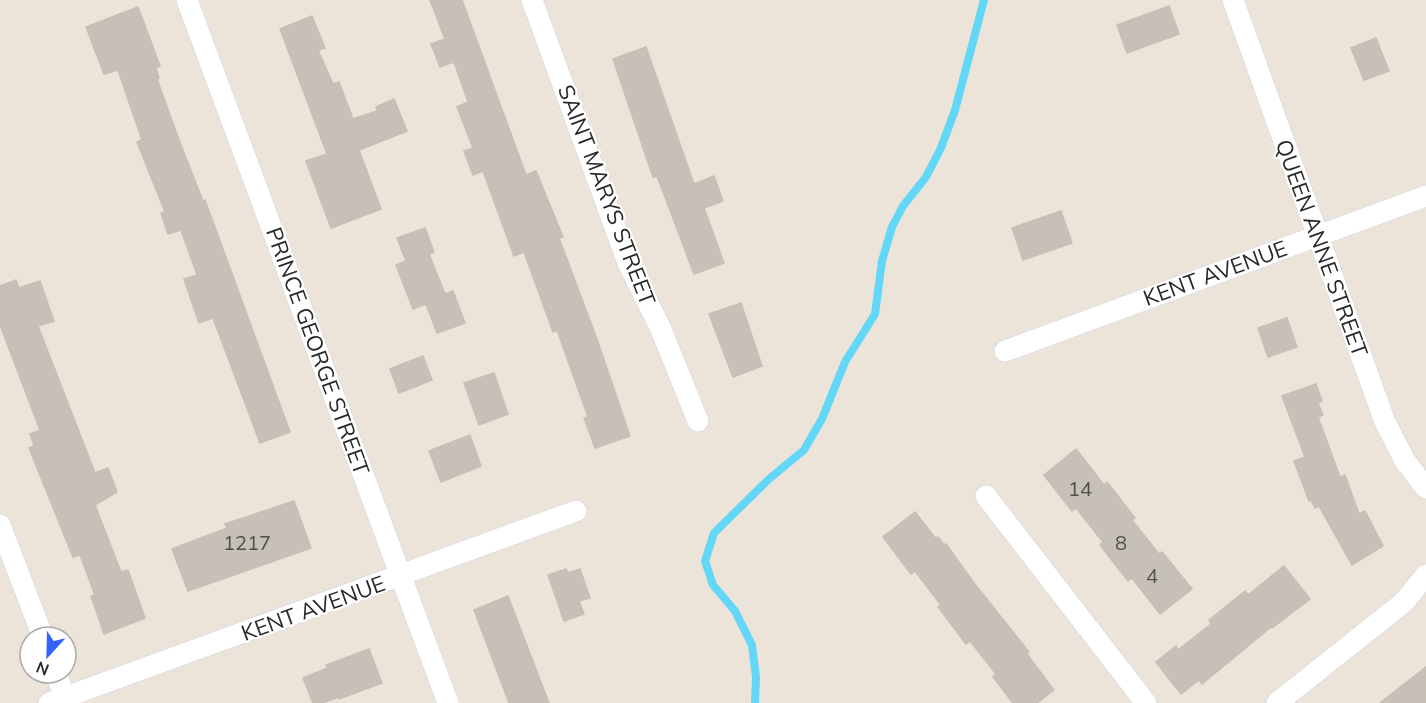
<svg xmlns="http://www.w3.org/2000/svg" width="1426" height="703" viewBox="0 0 1426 703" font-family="Mulish,sans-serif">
	<rect width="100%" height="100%" fill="#ece3d9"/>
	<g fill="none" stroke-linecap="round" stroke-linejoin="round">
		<polyline stroke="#62d7f8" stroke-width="8" points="755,703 756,677 752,645 735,611 713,585 705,561 714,533 769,479 804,450 822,419 845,362 875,314 882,261 892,227 903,206 926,177 941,148 955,110 984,0"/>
	</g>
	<g fill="#c7c0b9" stroke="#c7bfb2" stroke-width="1.5">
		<polygon points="430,0 462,0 526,175 536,171 563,237 559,238 598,342 630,436 595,448 584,418 588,417 557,330 553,332 524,252 514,256 483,171 473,175 464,151 473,148 457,107 468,102 454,62 440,67 431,44 445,39"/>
		<polygon points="1169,6 1179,34 1127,53 1117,25"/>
		<polygon points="138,7 160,66 156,68 159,78 157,79 179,140 203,201 205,200 290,432 260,443 213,318 199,323 184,279 197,275 181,230 168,234 161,213 165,212 137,142 142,140 118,70 104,74 86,27"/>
		<polygon points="312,16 325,48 318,50 333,84 339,82 353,119 377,111 376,107 394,99 407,131 359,150 381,209 331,228 306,161 327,154 280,29"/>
		<polygon points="1376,38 1389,71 1364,80 1351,48"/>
		<polygon points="646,47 694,184 714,176 723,201 704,208 724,263 694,274 657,176 653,177 613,59"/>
		<polygon points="1061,211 1072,243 1023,260 1012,228"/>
		<polygon points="425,228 434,252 429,254 445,294 453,291 465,323 437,333 426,304 413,309 396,265 406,261 397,238"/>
		<polygon points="16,280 19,288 40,281 54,321 38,326 95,473 108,468 117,492 95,505 121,572 128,570 145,618 104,634 91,596 95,595 80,555 73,557 29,448 34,446 30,434 40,430 0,325 0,286"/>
		<polygon points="741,303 762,366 733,377 709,314"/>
		<polygon points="1287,318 1297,347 1268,357 1258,328"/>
		<polygon points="423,356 432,380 399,393 390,369"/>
		<polygon points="494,373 508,414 479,425 464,383"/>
		<polygon points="1316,384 1322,401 1318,403 1323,415 1318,417 1340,477 1345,475 1359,514 1365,511 1383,546 1352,565 1319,506 1315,508 1311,500 1309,501 1294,461 1305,457 1282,396"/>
		<polygon points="470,435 481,466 441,482 429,451"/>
		<polygon points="1076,449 1104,485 1107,482 1135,518 1132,520 1159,554 1162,552 1192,589 1160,614 1132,578 1128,581 1100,545 1103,542 1076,508 1072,511 1044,475"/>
		<polygon points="294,501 311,548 188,591 172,549 227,528 225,524"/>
		<polygon points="915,512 936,539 938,537 945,546 946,544 974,583 1029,652 1027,654 1054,690 1037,703 1013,703 993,677 996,674 970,641 966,644 938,607 941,605 915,571 911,574 883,537"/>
		<polygon points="1284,566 1310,599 1272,628 1271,627 1202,684 1199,680 1181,694 1156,662 1176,646 1178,650 1211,624 1209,620 1245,591 1248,595"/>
		<polygon points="566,569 568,573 580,569 590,598 579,601 584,614 564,621 548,575"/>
		<polygon points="508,596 534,664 549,703 509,703 474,610"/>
		<polygon points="369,649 382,683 339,699 339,697 322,703 313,703 303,678 328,668 326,665"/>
		<polygon points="1426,667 1426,703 1380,703"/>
	</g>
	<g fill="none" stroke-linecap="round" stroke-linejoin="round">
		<defs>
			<g id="street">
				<polyline points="187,0 448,703"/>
				<polyline points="532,0 628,263 660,327 698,421"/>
				<polyline points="1233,0 1385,422 1405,461 1426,488"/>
				<polyline points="1005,351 1426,196"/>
				<polyline points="986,496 1146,703"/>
				<polyline points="0,525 43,637"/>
				<polyline points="56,673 67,703"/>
				<polyline points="49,703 576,511"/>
				<polyline points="1277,703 1404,602 1426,575"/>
			</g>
		</defs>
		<use href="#street" stroke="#ced3e3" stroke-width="22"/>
		<use href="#street" stroke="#fff" stroke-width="21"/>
	</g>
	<g text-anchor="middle" stroke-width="4.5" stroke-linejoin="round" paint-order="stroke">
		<g font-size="20" fill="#504e4c">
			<text x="1080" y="496">14</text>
			<text x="247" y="550">1217</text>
			<text x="1121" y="550">8</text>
			<text x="1152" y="583">4</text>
		</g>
		<g font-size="22" fill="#282828" stroke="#fff">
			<text transform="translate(607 195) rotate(69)" y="8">SAINT MARYS STREET</text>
			<text transform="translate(1322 248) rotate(70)" y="8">QUEEN ANNE STREET</text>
			<text transform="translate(1215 273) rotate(-20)" y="8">KENT AVENUE</text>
			<text transform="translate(318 351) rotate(70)" y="8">PRINCE GEORGE STREET</text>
			<text transform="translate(313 608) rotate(-20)" y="8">KENT AVENUE</text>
		</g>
	</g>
	<g transform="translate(48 655) rotate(202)"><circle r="28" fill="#ffffff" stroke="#a9a9a9" stroke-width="1.5"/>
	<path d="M0-4.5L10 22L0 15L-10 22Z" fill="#3362ff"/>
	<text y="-9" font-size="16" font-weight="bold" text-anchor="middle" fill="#282828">N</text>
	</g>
</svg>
